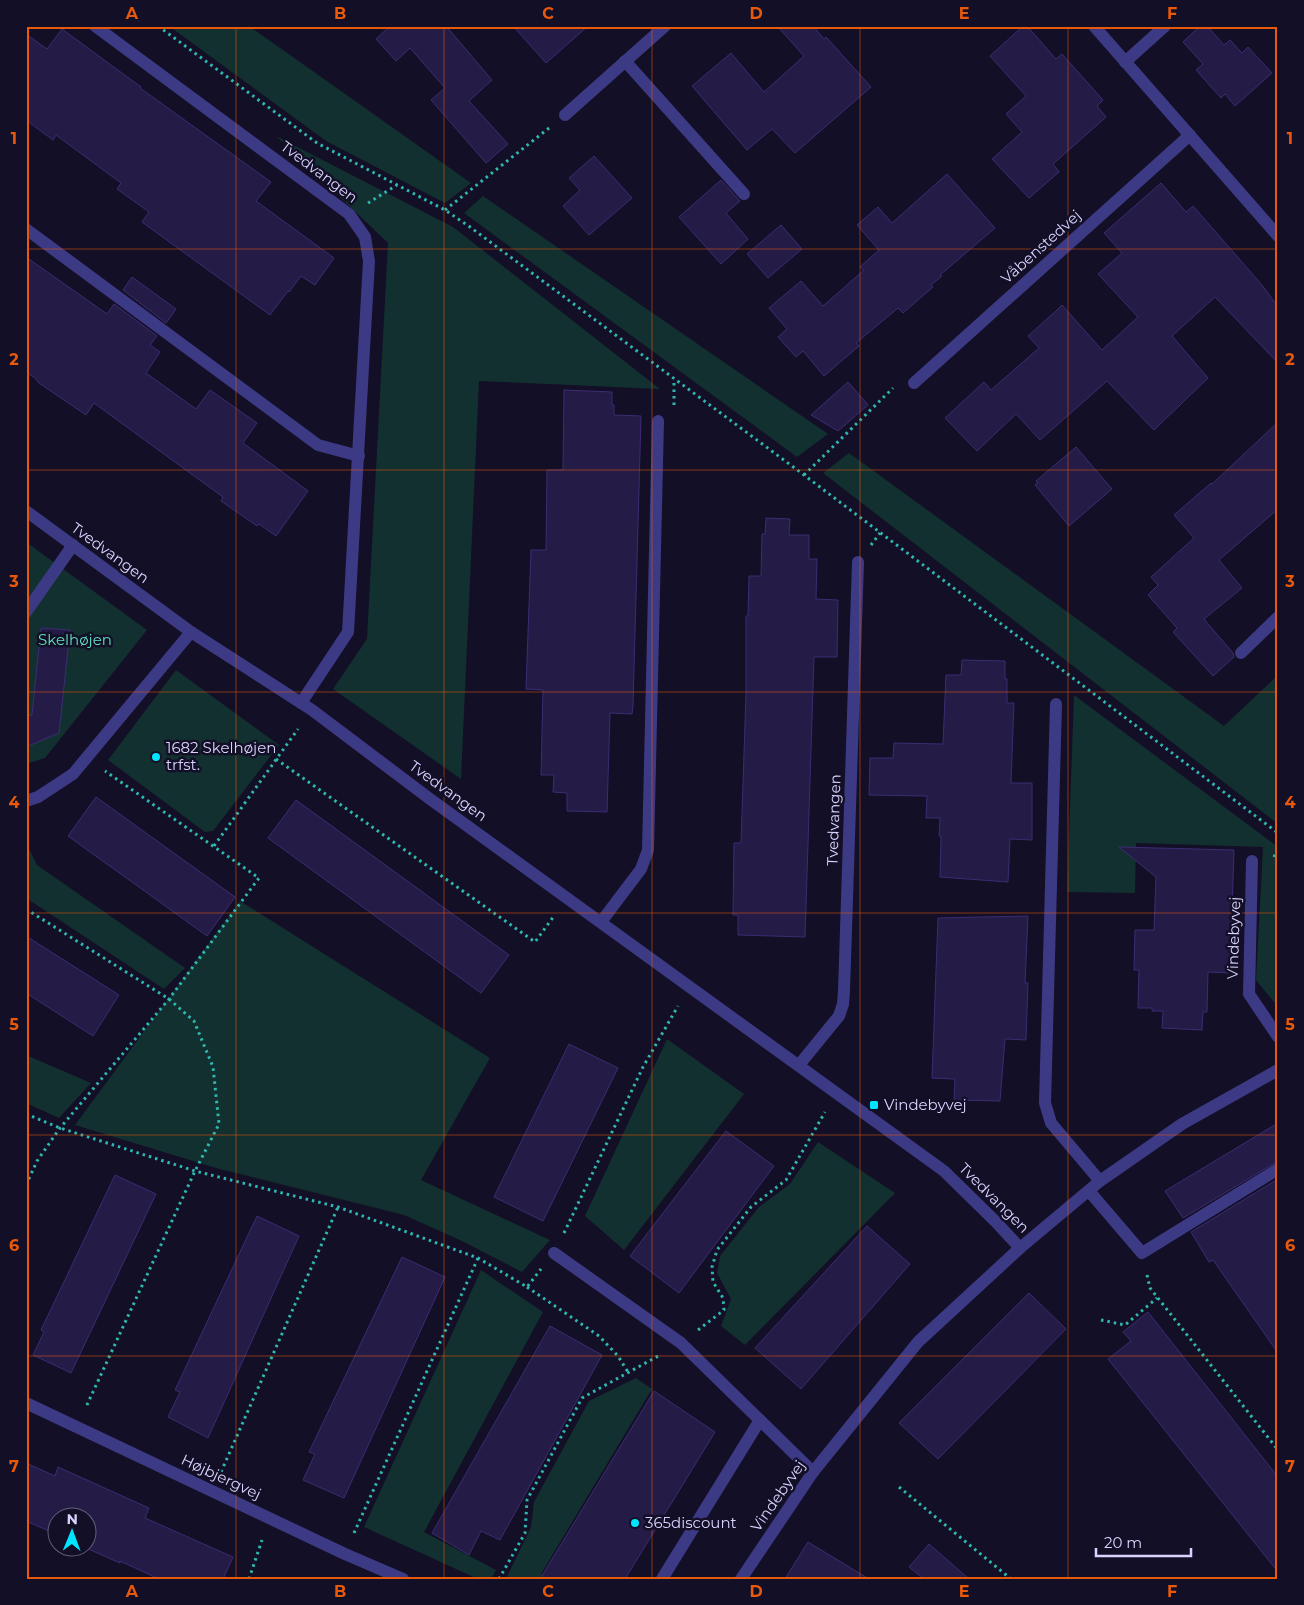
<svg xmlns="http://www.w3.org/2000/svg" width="1304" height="1605" viewBox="0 0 1304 1605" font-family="Montserrat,sans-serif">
	<rect width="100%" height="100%" fill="#130f26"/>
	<g fill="#12302f">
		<polygon points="169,26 249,26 471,183 445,203 326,141"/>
		<polygon points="276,136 453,227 660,389 479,381 461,779 333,689 367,639 388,243"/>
		<polygon points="483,196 828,434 797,457 464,213"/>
		<polygon points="849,453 1224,726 1275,678 1278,680 1278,824 823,473"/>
		<polygon points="26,542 147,630 45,758 26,764"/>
		<polygon points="176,670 279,745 213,831 205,832 108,760"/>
		<polygon points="1074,695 1278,847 1278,1007 1256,980 1263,847 1136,843 1135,893 1067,892"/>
		<polygon points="26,843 37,865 185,968 164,989 26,898"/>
		<polygon points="240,901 490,1058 421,1180 550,1240 522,1272 462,1241 404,1215 216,1168 75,1125"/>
		<polygon points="667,1039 744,1094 624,1250 585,1216"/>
		<polygon points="26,1055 91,1083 59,1118 26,1103"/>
		<polygon points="818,1142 895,1193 745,1345 721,1326 731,1299 717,1273 720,1256 759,1207 790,1184"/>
		<polygon points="481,1270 543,1312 424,1532 496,1570 491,1579 478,1579 364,1527"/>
		<polygon points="636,1378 652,1389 541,1574 549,1579 506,1579 531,1527 534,1502 589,1401"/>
	</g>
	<g fill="#241b47" stroke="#3b2d73">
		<polygon points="390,26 446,26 492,80 469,101 508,144 486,163 431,100 445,88 410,48 396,61 376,39"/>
		<polygon points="513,26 588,26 546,63"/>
		<polygon points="777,26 813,26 824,39 826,37 871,87 795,153 772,129 747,150 692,86 731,53 764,92 804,56"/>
		<polygon points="1023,26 1027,26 1056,59 1062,54 1103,100 1097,106 1106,117 1053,164 1059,172 1029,198 992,159 1022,132 1006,114 1026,96 990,56"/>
		<polygon points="1200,26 1207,26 1224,45 1230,40 1242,53 1248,47 1272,73 1235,106 1225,94 1221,98 1196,70 1203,64 1183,42"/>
		<polygon points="62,29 141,87 140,88 271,182 256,201 334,258 315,285 301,276 289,292 288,291 270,315 142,222 149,212 117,189 121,183 56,135 53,140 26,120 26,34 47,49"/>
		<polygon points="594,156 632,198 589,235 563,206 580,190 569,178"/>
		<polygon points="947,174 995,228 940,275 942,276 931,285 933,287 903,313 898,308 856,343 859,346 824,376 803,351 796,357 778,337 787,329 769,308 801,281 823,306 864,270 860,267 879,250 857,225 878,207 892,223"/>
		<polygon points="721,180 740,201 726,213 748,239 721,264 679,217"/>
		<polygon points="1161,183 1186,212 1193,206 1262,285 1278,307 1278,363 1215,297 1172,336 1208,378 1154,430 1107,381 1040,440 1016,414 977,451 945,418 984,382 991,390 1039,348 1028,336 1057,310 1062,305 1102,350 1138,317 1098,274 1122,253 1104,233"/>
		<polygon points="781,225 802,249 768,278 747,254"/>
		<polygon points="26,257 107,314 114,304 157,336 150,345 160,352 146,373 196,409 210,390 257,423 243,443 308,491 276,536 259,524 257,526 221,501 223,497 94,403 86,415 39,383 35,378 26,372"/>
		<polygon points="132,277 176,309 166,323 123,290"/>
		<polygon points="848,382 868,405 838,431 811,415"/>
		<polygon points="564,390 612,392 612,405 614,405 614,415 641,416 633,706 632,714 610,713 607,812 567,811 567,793 553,792 554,775 541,775 543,690 526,689 531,550 546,550 547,470 563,470"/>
		<polygon points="1278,422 1278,509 1219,560 1242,588 1204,619 1233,653 1234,657 1213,676 1173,632 1177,628 1148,595 1158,585 1151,577 1194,538 1174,515 1211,483 1212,484"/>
		<polygon points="1076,447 1112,489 1069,526 1035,485 1038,483 1036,481"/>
		<polygon points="766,518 790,519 789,535 809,535 809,559 817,559 816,599 838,600 837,657 814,657 805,937 738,935 738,915 733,915 734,843 741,843 746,694 746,616 748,616 749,576 761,576 762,534 765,534"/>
		<polygon points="41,628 70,630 59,733 26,747 26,717 32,715"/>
		<polygon points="962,660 1005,661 1005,679 1007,679 1007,703 1014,703 1011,783 1032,783 1032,840 1010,839 1008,882 940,877 941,837 939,836 940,818 926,818 927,796 869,795 870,758 893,758 894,743 943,744 946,675 961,675"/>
		<polygon points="96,797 235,897 207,936 68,836"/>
		<polygon points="296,800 509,955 481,993 268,838"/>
		<polygon points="1119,847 1234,850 1230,973 1208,972 1207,1012 1203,1012 1202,1030 1162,1028 1163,1011 1152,1011 1152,1008 1138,1008 1139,970 1134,970 1135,930 1154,930 1156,877"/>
		<polygon points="1028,916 1025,983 1028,983 1026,1040 1005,1039 1000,1101 954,1100 955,1079 932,1078 938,918"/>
		<polygon points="26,936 119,995 93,1036 26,993"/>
		<polygon points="569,1044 618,1068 543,1221 494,1197"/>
		<polygon points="1278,1123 1278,1161 1183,1218 1165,1191"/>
		<polygon points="726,1131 774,1166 679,1293 630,1256"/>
		<polygon points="115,1175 156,1194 71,1373 33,1355 44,1332 41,1330"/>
		<polygon points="1278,1179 1278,1353 1213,1260 1209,1262 1191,1232"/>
		<polygon points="257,1216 299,1236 208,1438 168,1417 180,1392 175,1390"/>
		<polygon points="867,1226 910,1264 801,1389 755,1348"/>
		<polygon points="402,1257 445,1277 344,1498 303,1480 315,1454 309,1452"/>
		<polygon points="1029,1293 1066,1329 938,1459 899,1423"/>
		<polygon points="1148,1312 1278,1477 1278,1572 1108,1359 1131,1341 1123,1332"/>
		<polygon points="550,1326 602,1355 500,1540 481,1531 469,1555 432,1533"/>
		<polygon points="654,1391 715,1432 625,1579 540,1579"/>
		<polygon points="26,1463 55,1476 58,1467 149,1508 145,1518 233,1557 223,1579 159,1579 120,1561 120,1563 86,1548 88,1548 88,1518 58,1518 58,1535 26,1521"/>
		<polygon points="808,1542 869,1579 785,1579"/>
		<polygon points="929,1544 969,1579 924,1579 909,1567"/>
	</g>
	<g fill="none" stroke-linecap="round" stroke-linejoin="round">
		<g stroke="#2fb8b0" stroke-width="3" stroke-dasharray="2.5 4" stroke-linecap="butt">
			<polyline points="158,26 317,143 445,210 470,227 804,475 1278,833"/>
			<polyline points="368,203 397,185"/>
			<polyline points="445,210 549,128"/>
			<polyline points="674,405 674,379"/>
			<polyline points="804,475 893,388"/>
			<polyline points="871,545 880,533"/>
			<polyline points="276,759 535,942 554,916"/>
			<polyline points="214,846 298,729"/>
			<polyline points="1274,857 1278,846"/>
			<polyline points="26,909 169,999 194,1021 213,1067 219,1124 195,1171 86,1407"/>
			<polyline points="26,1114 60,1128 195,1171 338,1207 478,1258 527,1287 541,1269"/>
			<polyline points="26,1185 37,1161 60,1128 169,999 259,878 105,771"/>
			<polyline points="564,1233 643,1067 678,1006"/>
			<polyline points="1147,1275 1150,1288 1278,1450"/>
			<polyline points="527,1287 599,1336 618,1356 628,1372"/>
			<polyline points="1101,1320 1125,1325 1157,1298"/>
			<polyline points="698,1330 724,1310 723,1298 713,1282 712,1267 717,1250 751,1207 786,1180 825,1112"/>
			<polyline points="221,1472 338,1207"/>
			<polyline points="899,1487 1011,1579"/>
			<polyline points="354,1533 478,1258"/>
			<polyline points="249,1579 262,1540"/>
			<polyline points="499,1579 525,1533 527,1500 582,1398 660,1355"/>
		</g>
		<g stroke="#3d3a85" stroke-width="12">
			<polyline points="625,61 744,194"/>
			<polyline points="26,612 73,545"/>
			<polyline points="1089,1191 1142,1253 1278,1169"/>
			<polyline points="554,1253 681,1343 813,1472"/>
			<polyline points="662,1579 760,1420"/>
		</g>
		<g stroke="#3d3a85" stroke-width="12">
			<polyline points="95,26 349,214 365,237 369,261 348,632 301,703"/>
			<polyline points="1094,26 1278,236"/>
			<polyline points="1125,62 1165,26"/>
			<polyline points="565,115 665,26"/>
			<polyline points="26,229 318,445 359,456"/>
			<polyline points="914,383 1190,135"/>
			<polyline points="1241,653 1278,617"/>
			<polyline points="1056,704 1045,1103 1051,1123 1100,1181"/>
			<polyline points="26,801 38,797 73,774 191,632"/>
			<polyline points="1252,861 1249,994 1278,1037"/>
			<polyline points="601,922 641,869 648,850 658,421"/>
			<polyline points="799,1065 839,1016 843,1004 844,991 858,562"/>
			<polyline points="26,1403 345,1554 403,1579"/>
		</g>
		<g stroke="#3d3a85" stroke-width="12">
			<polyline points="26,511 191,632 312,710 430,799 944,1171 996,1222 1020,1248"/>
			<polyline points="741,1579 813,1472 918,1342 1020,1248 1100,1181 1182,1124 1278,1070"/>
		</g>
	</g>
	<path fill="none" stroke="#e8590c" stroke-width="1" stroke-opacity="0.55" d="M236,26V1579M444,26V1579M652,26V1579M860,26V1579M1068,26V1579M26,249H1278M26,470H1278M26,692H1278M26,913H1278M26,1135H1278M26,1356H1278"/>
	<g fill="#00e5ff" stroke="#130f26" stroke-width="2">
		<circle cx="156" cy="757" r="5"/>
		<rect x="869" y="1100" width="10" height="10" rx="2.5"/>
		<circle cx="635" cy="1523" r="5"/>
	</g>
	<g text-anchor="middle" stroke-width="5" stroke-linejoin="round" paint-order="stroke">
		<g font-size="15" fill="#d9d4ff" stroke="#130f26">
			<text transform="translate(319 172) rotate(37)" y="5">Tvedvangen</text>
			<text transform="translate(1041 247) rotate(-42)" y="5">Våbenstedvej</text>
			<text transform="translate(110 553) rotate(36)" y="5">Tvedvangen</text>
			<text transform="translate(448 791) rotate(36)" y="5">Tvedvangen</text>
			<text transform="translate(834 820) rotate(-88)" y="5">Tvedvangen</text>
			<text transform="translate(1234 938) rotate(-88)" y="5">Vindebyvej</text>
			<text transform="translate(994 1198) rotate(45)" y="5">Tvedvangen</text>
			<text transform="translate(221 1477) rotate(25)" y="5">Højbjergvej</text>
			<text transform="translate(778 1496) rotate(-55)" y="5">Vindebyvej</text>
		</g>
		<g font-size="15" fill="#5fe0c0" stroke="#130f26">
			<text x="75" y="645">Skelhøjen</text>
		</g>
		<g font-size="15" fill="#d9d4ff" stroke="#130f26" text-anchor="start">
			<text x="166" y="753">1682 Skelhøjen<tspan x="166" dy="17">trfst.</tspan></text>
			<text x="884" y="1110">Vindebyvej</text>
			<text x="645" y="1528">365discount</text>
		</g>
	</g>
	<rect width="1304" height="1605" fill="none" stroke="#130f26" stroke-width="55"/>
	<g transform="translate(72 1532) rotate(1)"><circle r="24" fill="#130f26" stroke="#625e7d"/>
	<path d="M0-4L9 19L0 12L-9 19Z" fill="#00e5ff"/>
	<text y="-8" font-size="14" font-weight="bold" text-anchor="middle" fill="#d9d4ff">N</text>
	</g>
	<path d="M1096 1548v8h95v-8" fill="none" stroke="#d9d4ff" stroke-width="2.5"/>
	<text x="1104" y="1548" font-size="15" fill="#d9d4ff" stroke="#130f26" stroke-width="4" paint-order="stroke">20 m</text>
	<rect x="28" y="28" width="1248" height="1550" fill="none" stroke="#e8590c" stroke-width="2"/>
	<g font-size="16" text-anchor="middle" font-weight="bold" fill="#e8590c">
		<text x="132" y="19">A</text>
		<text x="340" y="19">B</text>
		<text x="548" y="19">C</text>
		<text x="756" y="19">D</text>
		<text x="964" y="19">E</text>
		<text x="1172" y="19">F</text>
		<text x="14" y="144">1</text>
		<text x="1290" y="144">1</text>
		<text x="14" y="365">2</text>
		<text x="1290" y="365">2</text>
		<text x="14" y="587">3</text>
		<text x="1290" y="587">3</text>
		<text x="14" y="808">4</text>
		<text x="1290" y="808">4</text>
		<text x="14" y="1030">5</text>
		<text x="1290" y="1030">5</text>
		<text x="14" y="1251">6</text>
		<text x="1290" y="1251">6</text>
		<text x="14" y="1472">7</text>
		<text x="1290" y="1472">7</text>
		<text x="132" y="1597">A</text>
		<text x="340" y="1597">B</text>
		<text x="548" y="1597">C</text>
		<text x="756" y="1597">D</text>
		<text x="964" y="1597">E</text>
		<text x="1172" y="1597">F</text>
	</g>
</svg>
